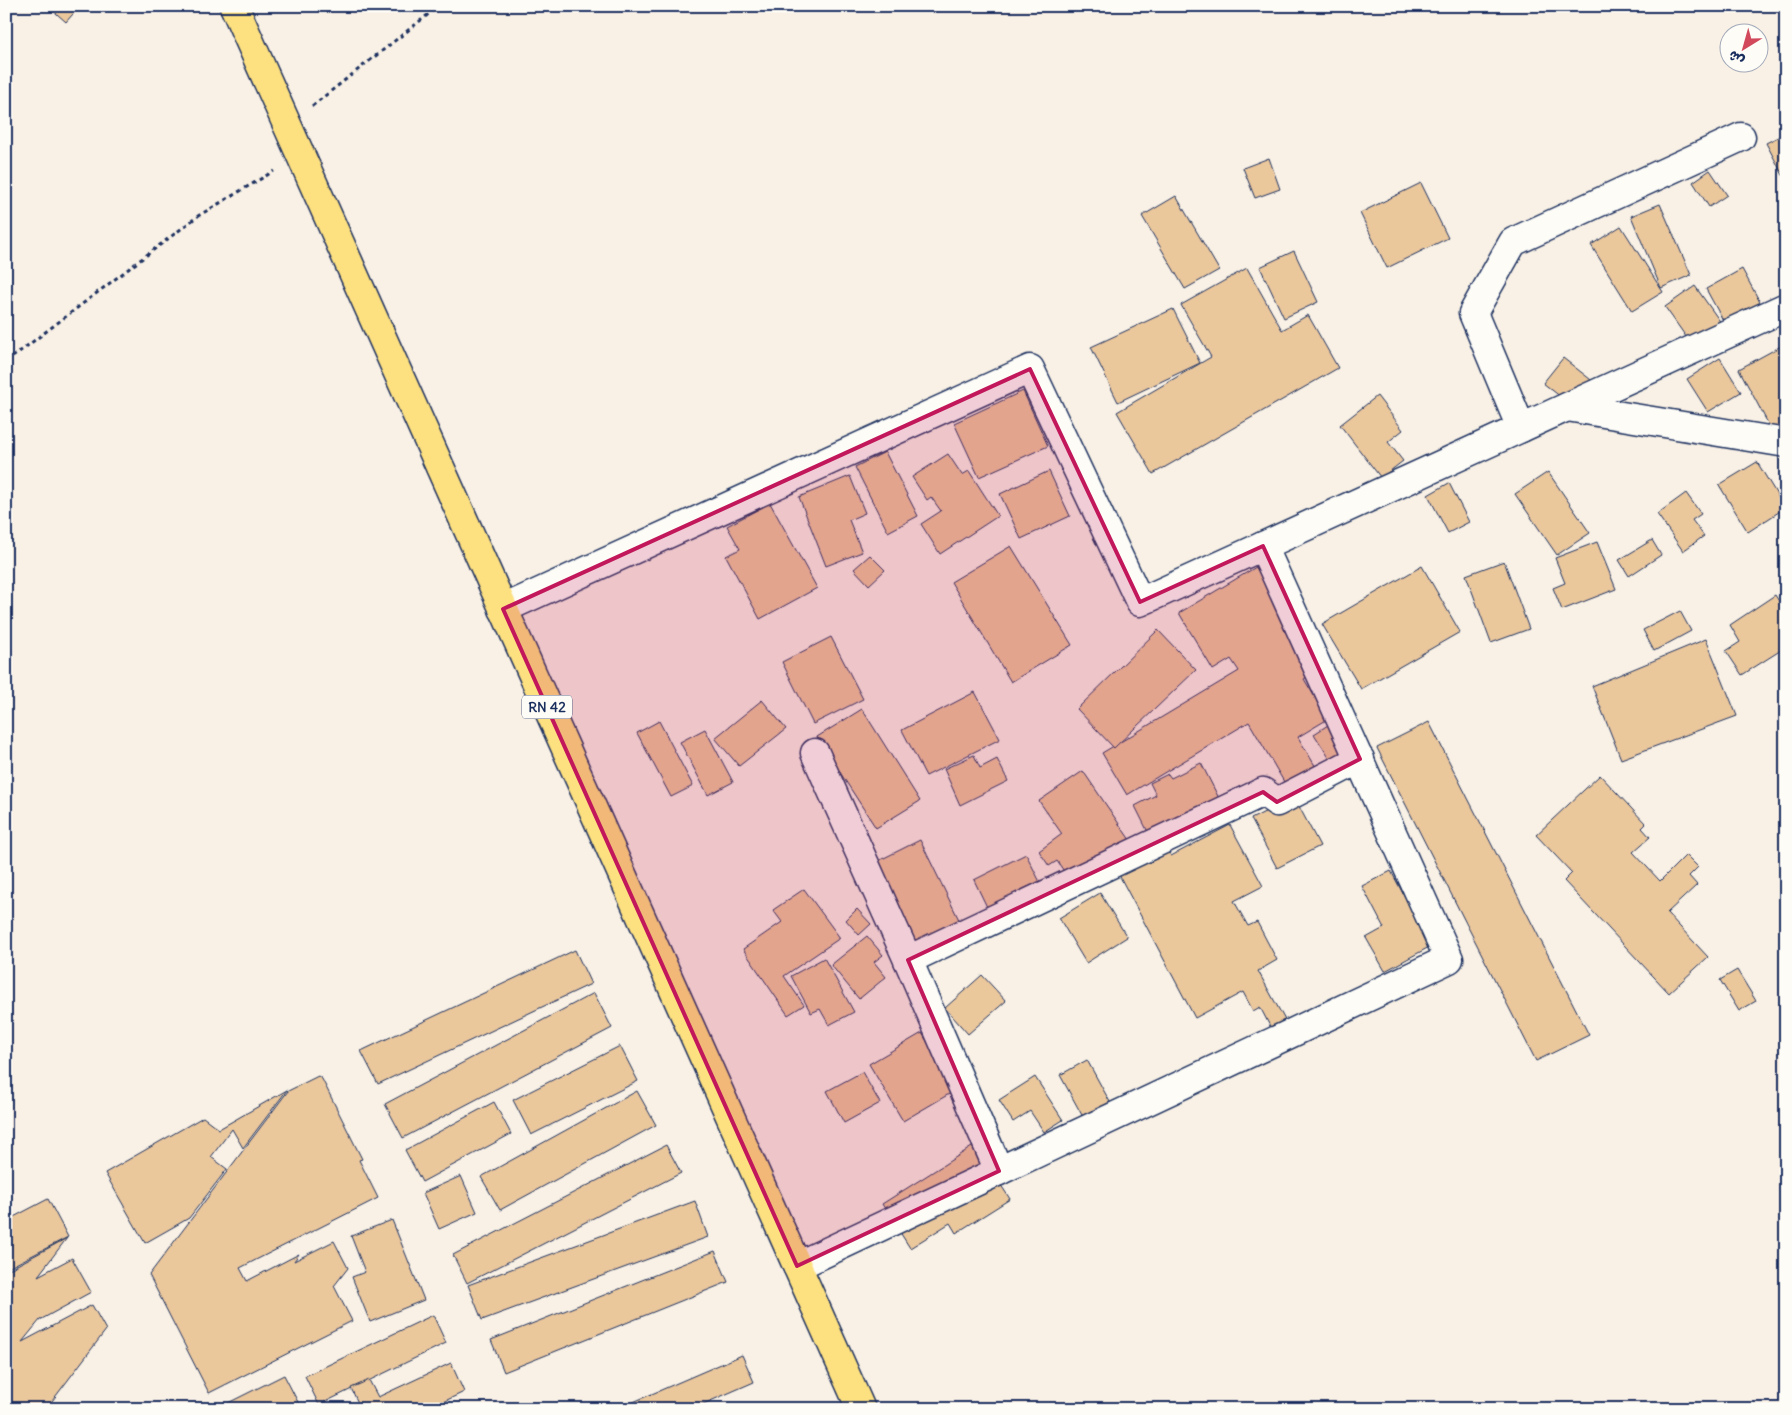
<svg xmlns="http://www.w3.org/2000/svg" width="1792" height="1415" viewBox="0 0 1792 1415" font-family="Delius,'Playpen Sans Arabic',sans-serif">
	<rect width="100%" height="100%" fill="#f9f1e5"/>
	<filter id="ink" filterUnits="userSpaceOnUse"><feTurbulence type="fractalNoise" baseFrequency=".02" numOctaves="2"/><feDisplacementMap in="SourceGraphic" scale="10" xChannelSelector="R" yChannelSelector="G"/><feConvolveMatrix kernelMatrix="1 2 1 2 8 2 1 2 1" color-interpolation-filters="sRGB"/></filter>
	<g filter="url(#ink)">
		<g fill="#ebc79c" stroke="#1b2f5e">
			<polygon points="48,6 80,6 66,22"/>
			<polygon points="1786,133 1786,181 1766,143"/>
			<polygon points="1269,158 1280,189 1255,198 1243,168"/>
			<polygon points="1710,170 1727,195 1709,207 1693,182"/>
			<polygon points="1421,183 1448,238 1387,268 1360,213"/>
			<polygon points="1176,196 1219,270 1185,289 1142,216"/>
			<polygon points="1660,204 1691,275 1661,288 1631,216"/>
			<polygon points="1621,226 1663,292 1632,311 1591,245"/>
			<polygon points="1294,251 1318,302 1284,318 1260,267"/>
			<polygon points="1247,268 1282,330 1308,315 1338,368 1153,474 1117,412 1211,357 1181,305"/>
			<polygon points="1742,269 1767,315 1731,335 1706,289"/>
			<polygon points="1695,286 1731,337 1701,358 1665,307"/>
			<polygon points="1173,309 1200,363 1118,402 1091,347"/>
			<polygon points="1783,345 1786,351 1786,424 1772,431 1739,369"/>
			<polygon points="1563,358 1595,383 1575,408 1543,383"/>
			<polygon points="1720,358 1741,392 1708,412 1687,379"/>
			<polygon points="1023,391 1048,446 979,477 954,423"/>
			<polygon points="1377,396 1403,430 1388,442 1403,461 1381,478 1340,425"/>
			<polygon points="885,452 918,516 888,532 855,467"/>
			<polygon points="948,454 962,475 969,471 998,516 940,554 921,524 941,511 931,497 927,500 912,477"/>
			<polygon points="1757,462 1785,508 1748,532 1719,485"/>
			<polygon points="1049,471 1070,516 1021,539 1000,494"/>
			<polygon points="1548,472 1590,533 1557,555 1515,494"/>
			<polygon points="850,476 865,513 849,520 862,552 826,566 799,497"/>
			<polygon points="1449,483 1469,522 1448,533 1428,495"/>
			<polygon points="1686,493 1701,514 1692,520 1704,536 1683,551 1657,514"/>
			<polygon points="770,503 817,588 760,619 726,556 740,549 727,526"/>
			<polygon points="1652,540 1661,555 1629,576 1619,560"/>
			<polygon points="1597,542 1616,589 1562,610 1553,588 1565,583 1555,558"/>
			<polygon points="1011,546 1072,645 1011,682 951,582"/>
			<polygon points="870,555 885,570 869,585 854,569"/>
			<polygon points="1504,561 1529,629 1491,643 1466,575"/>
			<polygon points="1422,566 1460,632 1361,689 1322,624"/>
			<polygon points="1256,567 1318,670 1304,679 1328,719 1298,737 1317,769 1287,787 1249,722 1127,795 1102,753 1239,671 1231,659 1213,670 1179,613"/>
			<polygon points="1775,595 1786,612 1786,647 1742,675 1726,651 1740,642 1730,625"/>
			<polygon points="1680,611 1691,631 1654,651 1643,630"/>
			<polygon points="1158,630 1196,670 1114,748 1077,709"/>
			<polygon points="831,637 863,699 813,724 782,662"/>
			<polygon points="1706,639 1737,716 1621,759 1592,686"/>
			<polygon points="975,692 1000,739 926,776 902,730"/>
			<polygon points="762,700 786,729 739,766 715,738"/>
			<polygon points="862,709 920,801 876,828 817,737"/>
			<polygon points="1339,718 1360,751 1335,767 1314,734"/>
			<polygon points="659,721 693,786 671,797 637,733"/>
			<polygon points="1429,722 1589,1035 1536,1061 1377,748"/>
			<polygon points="705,729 733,782 708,795 680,742"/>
			<polygon points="974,755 980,768 997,759 1008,781 960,805 944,769"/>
			<polygon points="1201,763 1225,810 1154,844 1135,806 1156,795 1150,783 1168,774 1171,778"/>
			<polygon points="1083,771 1130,840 1070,880 1057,861 1049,866 1039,851 1062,834 1039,801"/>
			<polygon points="1600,775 1646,824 1642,828 1650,837 1633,852 1660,881 1686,855 1698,867 1689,876 1697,885 1667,913 1708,957 1669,993 1564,881 1572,873 1536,835"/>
			<polygon points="1294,797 1320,846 1277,868 1251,819"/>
			<polygon points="1230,825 1263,886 1234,901 1248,926 1257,922 1277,960 1258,971 1286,1022 1272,1030 1260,1007 1253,1011 1243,992 1195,1018 1118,873 1166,847 1171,856"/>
			<polygon points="920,840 965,932 917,957 870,865"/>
			<polygon points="1026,854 1050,902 997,928 974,880"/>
			<polygon points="1391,871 1431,946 1385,971 1366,938 1384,928 1362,886"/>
			<polygon points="804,889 840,938 784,976 804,1005 788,1015 743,949 782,922 773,910"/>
			<polygon points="1100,893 1127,937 1086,963 1059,918"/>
			<polygon points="857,909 871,924 859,935 846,920"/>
			<polygon points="867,936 883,955 874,962 886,977 859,999 831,965"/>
			<polygon points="575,950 591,984 378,1084 361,1051"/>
			<polygon points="824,958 854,1012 829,1025 820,1009 811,1013 791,976"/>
			<polygon points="1737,970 1756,1001 1739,1011 1720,980"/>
			<polygon points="982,975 1006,1001 968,1034 945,1008"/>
			<polygon points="594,993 612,1028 403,1138 385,1104"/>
			<polygon points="922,1033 956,1090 903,1121 869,1064"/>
			<polygon points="620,1046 638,1081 531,1135 513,1100"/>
			<polygon points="1087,1060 1110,1102 1083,1117 1060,1075"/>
			<polygon points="862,1072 880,1103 844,1123 827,1091"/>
			<polygon points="318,1076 322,1079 362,1159 359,1160 378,1198 240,1268 247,1281 299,1254 294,1261 334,1241 348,1268 334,1286 352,1321 209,1393 149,1275 288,1091"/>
			<polygon points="1035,1077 1063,1120 1044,1132 1030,1111 1013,1122 999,1100"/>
			<polygon points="287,1090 243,1148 232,1129 211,1157 227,1169 189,1218 145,1243 105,1173 203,1117 219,1129"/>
			<polygon points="637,1091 656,1125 500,1210 481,1177"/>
			<polygon points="494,1102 511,1134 422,1182 405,1150"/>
			<polygon points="666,1145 681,1173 467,1283 453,1255"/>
			<polygon points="975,1145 1010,1199 956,1233 950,1223 910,1248 882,1204"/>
			<polygon points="461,1176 477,1212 439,1229 423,1193"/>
			<polygon points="48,1199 68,1237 6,1269 6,1221"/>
			<polygon points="695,1201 708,1237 482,1320 468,1285"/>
			<polygon points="392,1220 424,1300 370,1322 352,1277 365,1272 351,1236"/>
			<polygon points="67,1238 38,1276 72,1258 91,1292 40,1320 22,1342 92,1305 106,1330 46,1409 6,1409 6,1271"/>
			<polygon points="715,1251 728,1282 504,1372 491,1340"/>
			<polygon points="433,1315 446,1343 319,1405 305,1376"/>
			<polygon points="742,1355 754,1382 692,1409 617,1409"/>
			<polygon points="451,1363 464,1392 428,1409 346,1409 358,1403 351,1388 369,1380 378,1397"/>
			<polygon points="284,1375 300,1406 294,1409 216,1409"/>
		</g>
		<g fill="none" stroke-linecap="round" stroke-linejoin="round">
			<defs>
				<g id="minor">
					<polyline points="1567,407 1786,443"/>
					<polyline points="1521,428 1473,313 1513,242 1741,137"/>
					<polyline points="1263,546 1786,307"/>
					<polyline points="503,609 1030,369 1140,602 1263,546 1449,959 797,1266"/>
					<polyline points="815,753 908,960 999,1171"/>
					<polyline points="908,960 1263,792 1277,802 1360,759"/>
				</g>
				<polyline id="primary" points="234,6 861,1409"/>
			</defs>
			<use href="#minor" stroke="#1b2f5e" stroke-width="31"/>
			<use href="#primary" stroke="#1b2f5e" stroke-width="31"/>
			<g stroke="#1b2f5e" stroke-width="3" stroke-dasharray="4 4" stroke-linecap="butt">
				<polyline points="312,106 439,6"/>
				<polyline points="6,362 198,216 274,171"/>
			</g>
			<use href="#minor" stroke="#fdfcf7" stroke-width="28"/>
			<use href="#primary" stroke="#fde080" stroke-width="28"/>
		</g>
	</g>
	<path fill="#c2185b" fill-opacity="0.2" stroke="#c2185b" stroke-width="4" stroke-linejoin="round" d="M1030,369L1140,602L1263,546L1360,759L1277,802L1263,792L908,960L999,1171L797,1266L503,609Z"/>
	<g text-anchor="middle" stroke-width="4" stroke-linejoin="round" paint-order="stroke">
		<rect fill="#fdfcf7" stroke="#5f6c8c" stroke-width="1" x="522" y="695.5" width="50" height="23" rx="4"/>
		<g font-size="14" font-weight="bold" fill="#1b2f5e">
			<text x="547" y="712">RN 42</text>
		</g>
	</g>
	<rect width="1792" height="1415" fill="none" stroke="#fdfcf7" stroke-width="25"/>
	<rect x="12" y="12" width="1767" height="1390" fill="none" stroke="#1b2f5e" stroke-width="2" filter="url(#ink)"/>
	<g transform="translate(1744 48) rotate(217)"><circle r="24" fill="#fdfcf7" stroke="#a3aaba"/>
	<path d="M0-4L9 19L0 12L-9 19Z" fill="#d1495b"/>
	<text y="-8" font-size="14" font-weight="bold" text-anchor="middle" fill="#1b2f5e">ش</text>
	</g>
</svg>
